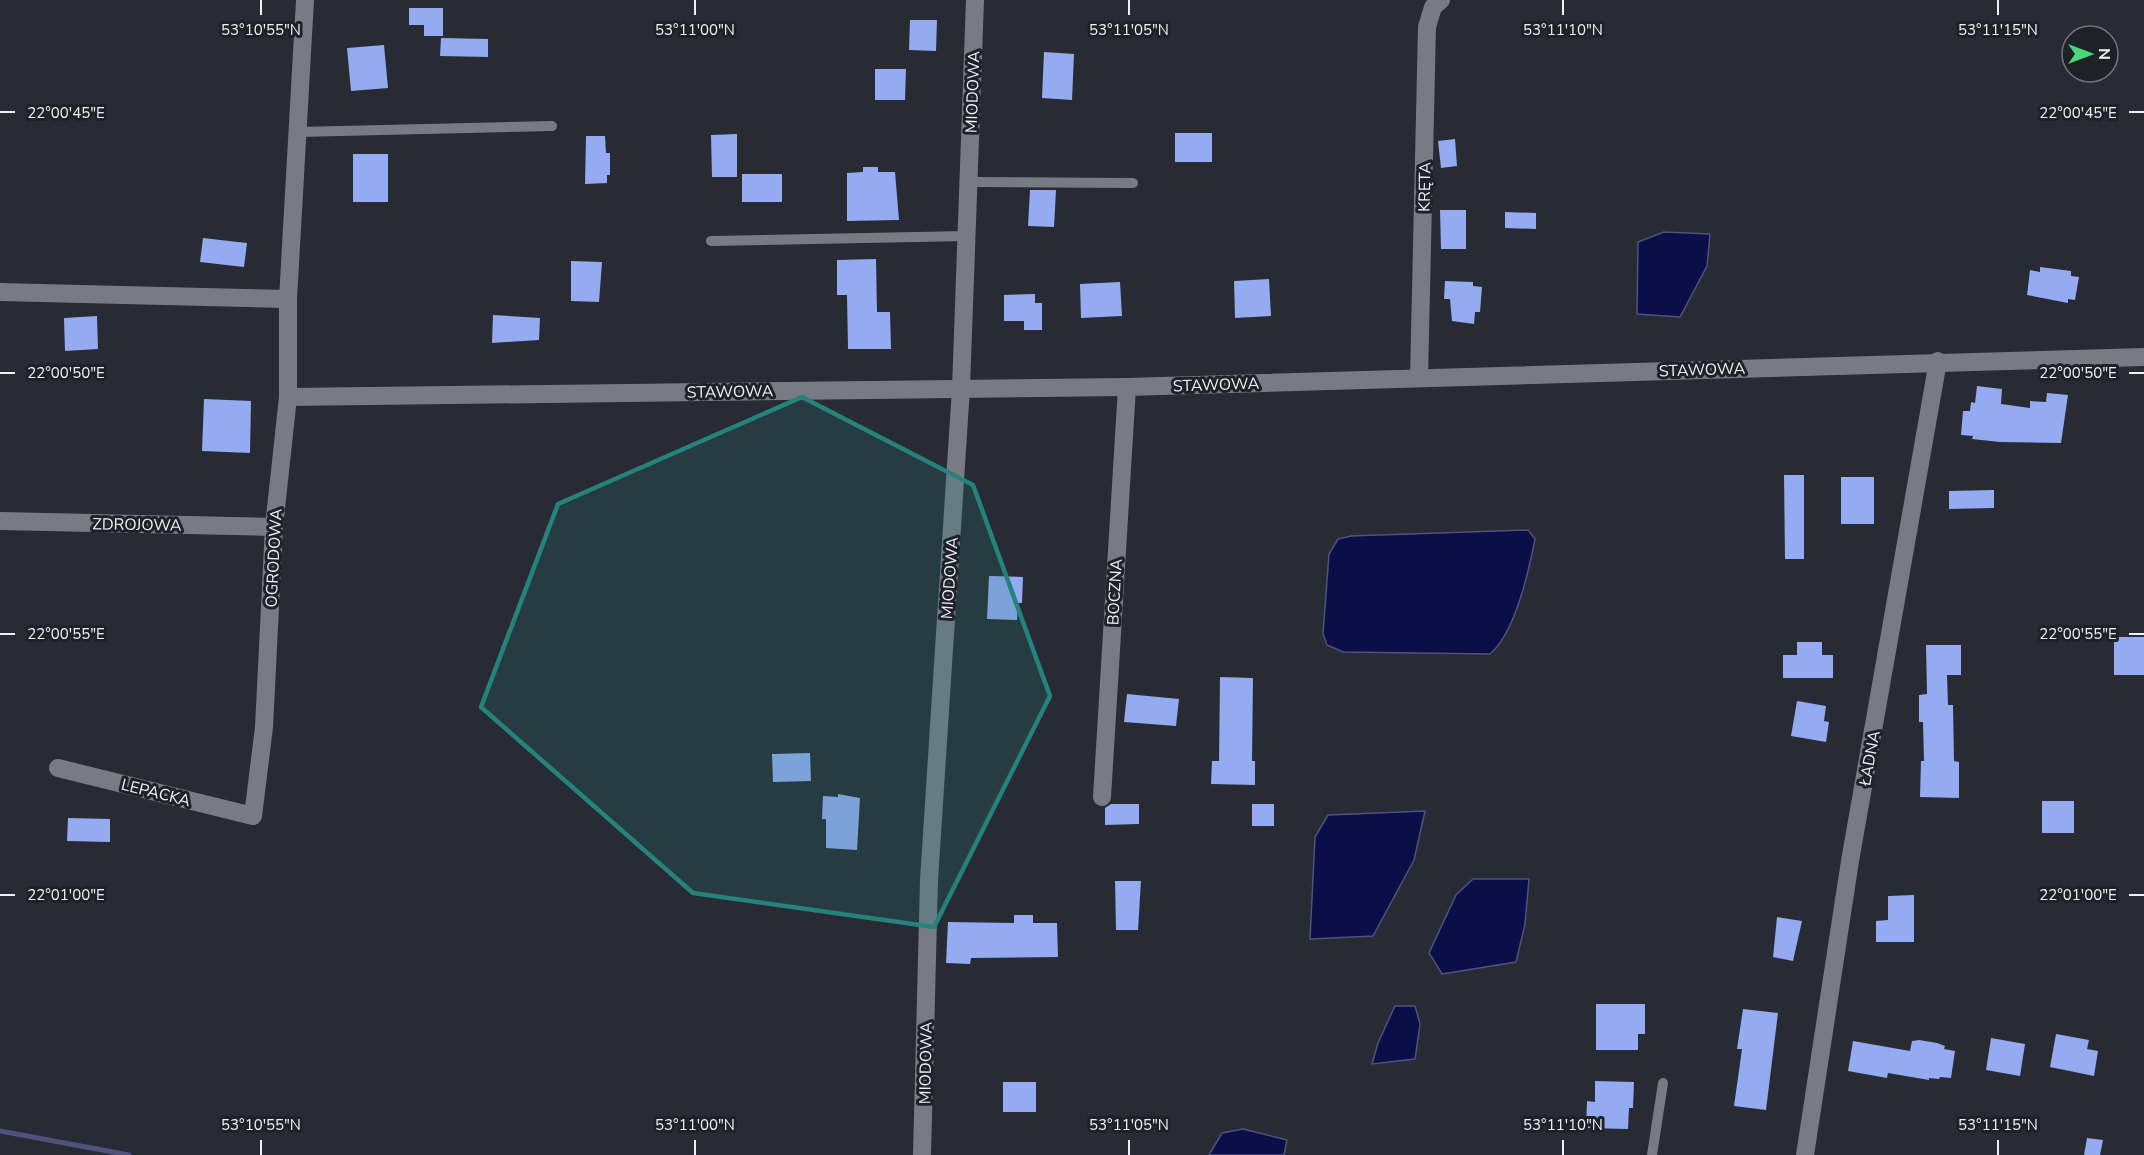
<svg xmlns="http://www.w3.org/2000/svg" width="2144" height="1155" viewBox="0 0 2144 1155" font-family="'Nunito Sans',sans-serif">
	<rect width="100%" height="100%" fill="#282b33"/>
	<g fill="#0b0e49" stroke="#4f527d" stroke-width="1.5">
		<polygon points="1664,232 1710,234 1707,266 1680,317 1637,314 1638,242"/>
		<path d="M1528,530L1535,539C1529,570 1515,633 1490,654L1343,652L1327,645L1323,634L1329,554L1338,539L1351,536Z"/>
		<polygon points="1425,811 1414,860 1373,936 1310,939 1315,837 1328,815"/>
		<polygon points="1473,879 1529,879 1525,924 1516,962 1442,974 1429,953 1456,895"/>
		<polygon points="1395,1006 1415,1006 1420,1024 1415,1059 1372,1064 1378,1043"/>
		<polygon points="1243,1129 1287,1140 1284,1155 1209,1155 1222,1133"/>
	</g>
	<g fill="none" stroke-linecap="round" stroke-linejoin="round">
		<polyline stroke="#4f527d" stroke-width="5" points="0,1131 129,1155"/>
	</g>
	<g fill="#94aaf1">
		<polygon points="409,8 443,8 443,36 424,36 424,25 409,25"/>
		<polygon points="910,20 937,20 936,51 909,50"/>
		<polygon points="441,38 488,39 488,57 440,56"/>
		<polygon points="384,45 388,88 351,91 347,48"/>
		<polygon points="1044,52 1074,54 1072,100 1042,98"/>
		<polygon points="875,69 906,69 905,100 875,100"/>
		<rect x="1175" y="133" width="37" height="29"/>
		<polygon points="737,134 737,177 712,177 711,135"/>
		<polygon points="586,136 605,136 606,153 610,153 610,175 607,175 607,183 585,184"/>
		<polygon points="1455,139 1457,166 1441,168 1438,141"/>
		<rect x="353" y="154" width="35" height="48"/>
		<polygon points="863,167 878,167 878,172 895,172 899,220 847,221 847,173 863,172"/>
		<rect x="742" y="174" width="40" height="28"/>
		<polygon points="1030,190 1056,190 1054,227 1028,226"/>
		<polygon points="1440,210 1466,210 1466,249 1441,249"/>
		<polygon points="1505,212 1536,213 1536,229 1505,228"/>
		<polygon points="203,238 247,243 244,267 200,262"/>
		<polygon points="876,259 877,312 890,312 891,349 848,349 847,295 837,295 837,260"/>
		<polygon points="571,261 602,262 599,302 571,301"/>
		<polygon points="2040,267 2071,271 2071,276 2079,277 2075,300 2068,299 2068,303 2027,295 2030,270 2040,272"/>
		<polygon points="1269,279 1271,316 1235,318 1234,281"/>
		<polygon points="1445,281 1473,282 1473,286 1482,287 1480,312 1475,312 1474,324 1452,321 1450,299 1444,299"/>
		<polygon points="1120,282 1122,316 1081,318 1080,284"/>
		<polygon points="1035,294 1035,303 1042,303 1042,330 1024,330 1024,321 1004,321 1004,295"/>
		<polygon points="493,315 540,318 539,340 492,343"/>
		<polygon points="97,316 98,349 65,351 64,318"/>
		<polygon points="1977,386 2002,389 2001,404 2030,408 2030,401 2046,402 2047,393 2068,395 2061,443 2000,442 1972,439 1973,436 1961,435 1963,411 1970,411 1971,402 1975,403"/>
		<polygon points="204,399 251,401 250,453 202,451"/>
		<polygon points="1784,475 1804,475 1804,559 1785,559"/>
		<rect x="1841" y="477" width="33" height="47"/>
		<polygon points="1994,490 1994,508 1949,509 1949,491"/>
		<polygon points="989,576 1023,577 1022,603 1018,603 1017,620 987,619"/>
		<rect x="2114" y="637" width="30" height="38"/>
		<polygon points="1797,642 1822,642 1822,655 1833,655 1833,678 1783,678 1783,655 1797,655"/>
		<polygon points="1926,645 1961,645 1961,675 1947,675 1948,705 1953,705 1954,761 1959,762 1959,798 1920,797 1921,761 1924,761 1923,722 1919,722 1919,695 1927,694"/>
		<polygon points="1220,677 1253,678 1252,761 1255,761 1255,785 1211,784 1212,761 1219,761"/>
		<polygon points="1127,694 1179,699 1176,726 1124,722"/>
		<polygon points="1797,701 1826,706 1824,721 1829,722 1826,742 1791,736"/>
		<polygon points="810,753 811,781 773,782 772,754"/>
		<polygon points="838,794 860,798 857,850 826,848 826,819 822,819 823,796 838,797"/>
		<rect x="2042" y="801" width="32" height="32"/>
		<polygon points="1111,804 1139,804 1139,824 1105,825 1105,808"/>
		<rect x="1252" y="804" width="22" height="22"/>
		<polygon points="68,818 110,819 110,842 67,841"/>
		<polygon points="1115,881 1141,881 1138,930 1116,930"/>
		<polygon points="1914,895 1914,942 1876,942 1876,921 1888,920 1888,896"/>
		<polygon points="1014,915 1033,915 1033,923 1057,923 1058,957 971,958 970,964 946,963 948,922 1014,923"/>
		<polygon points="1777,917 1802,921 1793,961 1773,957"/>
		<polygon points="1596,1004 1645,1004 1645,1034 1638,1034 1638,1050 1596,1050"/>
		<polygon points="1743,1009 1778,1013 1766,1110 1734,1106 1742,1049 1737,1049"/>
		<polygon points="2056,1034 2089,1040 2087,1049 2098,1051 2094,1076 2050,1067"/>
		<polygon points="1991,1038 2025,1044 2020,1076 1986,1070"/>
		<polygon points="1919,1040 1937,1043 1945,1046 1944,1049 1955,1051 1951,1078 1940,1077 1939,1079 1929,1078 1929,1080 1888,1073 1887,1078 1848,1071 1853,1041 1910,1051 1912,1041"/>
		<polygon points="1595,1081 1634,1082 1633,1108 1629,1108 1628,1129 1586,1128 1587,1101 1595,1102"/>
		<rect x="1003" y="1082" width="33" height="30"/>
		<polygon points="2087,1138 2103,1140 2100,1155 2084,1155"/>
	</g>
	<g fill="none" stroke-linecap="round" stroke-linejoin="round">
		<g stroke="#787b84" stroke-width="10">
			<polyline points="298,132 552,126"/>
			<polyline points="969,182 1133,183"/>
			<polyline points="711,241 967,236"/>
			<polyline points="1652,1155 1663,1083"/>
		</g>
		<g stroke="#787b84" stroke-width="18">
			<polyline points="0,292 288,299"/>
			<polyline points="1419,378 1427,27 1433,7 1441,0"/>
			<polyline points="288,397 1127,387 2144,357"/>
			<polyline points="0,521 274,527"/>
			<polyline points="58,768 253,816 264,727 274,527 288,397 288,299 305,0"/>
			<polyline points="1102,797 1127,387"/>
			<polyline points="922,1155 929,880 961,388 975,0"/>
			<polyline points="1805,1155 1850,861 1938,361"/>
		</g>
	</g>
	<path fill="#25827c" fill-opacity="0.2" stroke="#25827c" stroke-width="4.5" stroke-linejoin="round" d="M802,397L973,485L1050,696L934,927L693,893L481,707L558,504Z"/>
	<path fill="none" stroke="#eff1f6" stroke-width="2" d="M261,0V15M695,0V15M1129,0V15M1563,0V15M1998,0V15M0,112H15M2129,112H2144M0,373H15M2129,373H2144M0,634H15M2129,634H2144M0,895H15M2129,895H2144M261,1140V1155M695,1140V1155M1129,1140V1155M1563,1140V1155M1998,1140V1155"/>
	<g text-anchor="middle" stroke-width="6" stroke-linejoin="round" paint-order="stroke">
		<g font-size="16" fill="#eff1f6" stroke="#1f2129">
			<text transform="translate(972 92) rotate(-88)" y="6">MIODOWA</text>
			<text transform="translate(1424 187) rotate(-89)" y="6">KRĘTA</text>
			<text transform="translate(1702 369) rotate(-2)" y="6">STAWOWA</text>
			<text transform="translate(1216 384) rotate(-2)" y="6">STAWOWA</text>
			<text transform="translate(730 391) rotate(-1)" y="6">STAWOWA</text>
			<text transform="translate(137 524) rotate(1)" y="6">ZDROJOWA</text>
			<text transform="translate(273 558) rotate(-87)" y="6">OGRODOWA</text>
			<text transform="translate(949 578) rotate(-86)" y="6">MIODOWA</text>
			<text transform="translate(1114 592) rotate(-87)" y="6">BOCZNA</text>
			<text transform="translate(1869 758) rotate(-80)" y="6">ŁADNA</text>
			<text transform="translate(156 792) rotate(14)" y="6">LEPACKA</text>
			<text transform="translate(925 1063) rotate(-89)" y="6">MIODOWA</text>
		</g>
	</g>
	<g font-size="15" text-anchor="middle" fill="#eff1f6" stroke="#1f2129" stroke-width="6" stroke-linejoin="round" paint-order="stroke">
		<text x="261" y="35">53°10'55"N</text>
		<text x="695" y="35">53°11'00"N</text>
		<text x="1129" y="35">53°11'05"N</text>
		<text x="1563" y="35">53°11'10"N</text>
		<text x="1998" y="35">53°11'15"N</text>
		<text x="2078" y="118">22°00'45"E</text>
		<text x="66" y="118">22°00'45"E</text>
		<text x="2078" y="378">22°00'50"E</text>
		<text x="66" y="378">22°00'50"E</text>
		<text x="2078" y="639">22°00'55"E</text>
		<text x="66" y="639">22°00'55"E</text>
		<text x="2078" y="900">22°01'00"E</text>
		<text x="66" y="900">22°01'00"E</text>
		<text x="261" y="1130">53°10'55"N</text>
		<text x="695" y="1130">53°11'00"N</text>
		<text x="1129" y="1130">53°11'05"N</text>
		<text x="1563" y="1130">53°11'10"N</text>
		<text x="1998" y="1130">53°11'15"N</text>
	</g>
	<g transform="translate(2090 54) rotate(90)"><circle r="28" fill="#1f2129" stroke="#72747b" stroke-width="1.5"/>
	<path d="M0-4.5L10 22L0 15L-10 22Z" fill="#4bd677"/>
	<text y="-9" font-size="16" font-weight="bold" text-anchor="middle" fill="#eff1f6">N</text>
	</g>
</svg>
